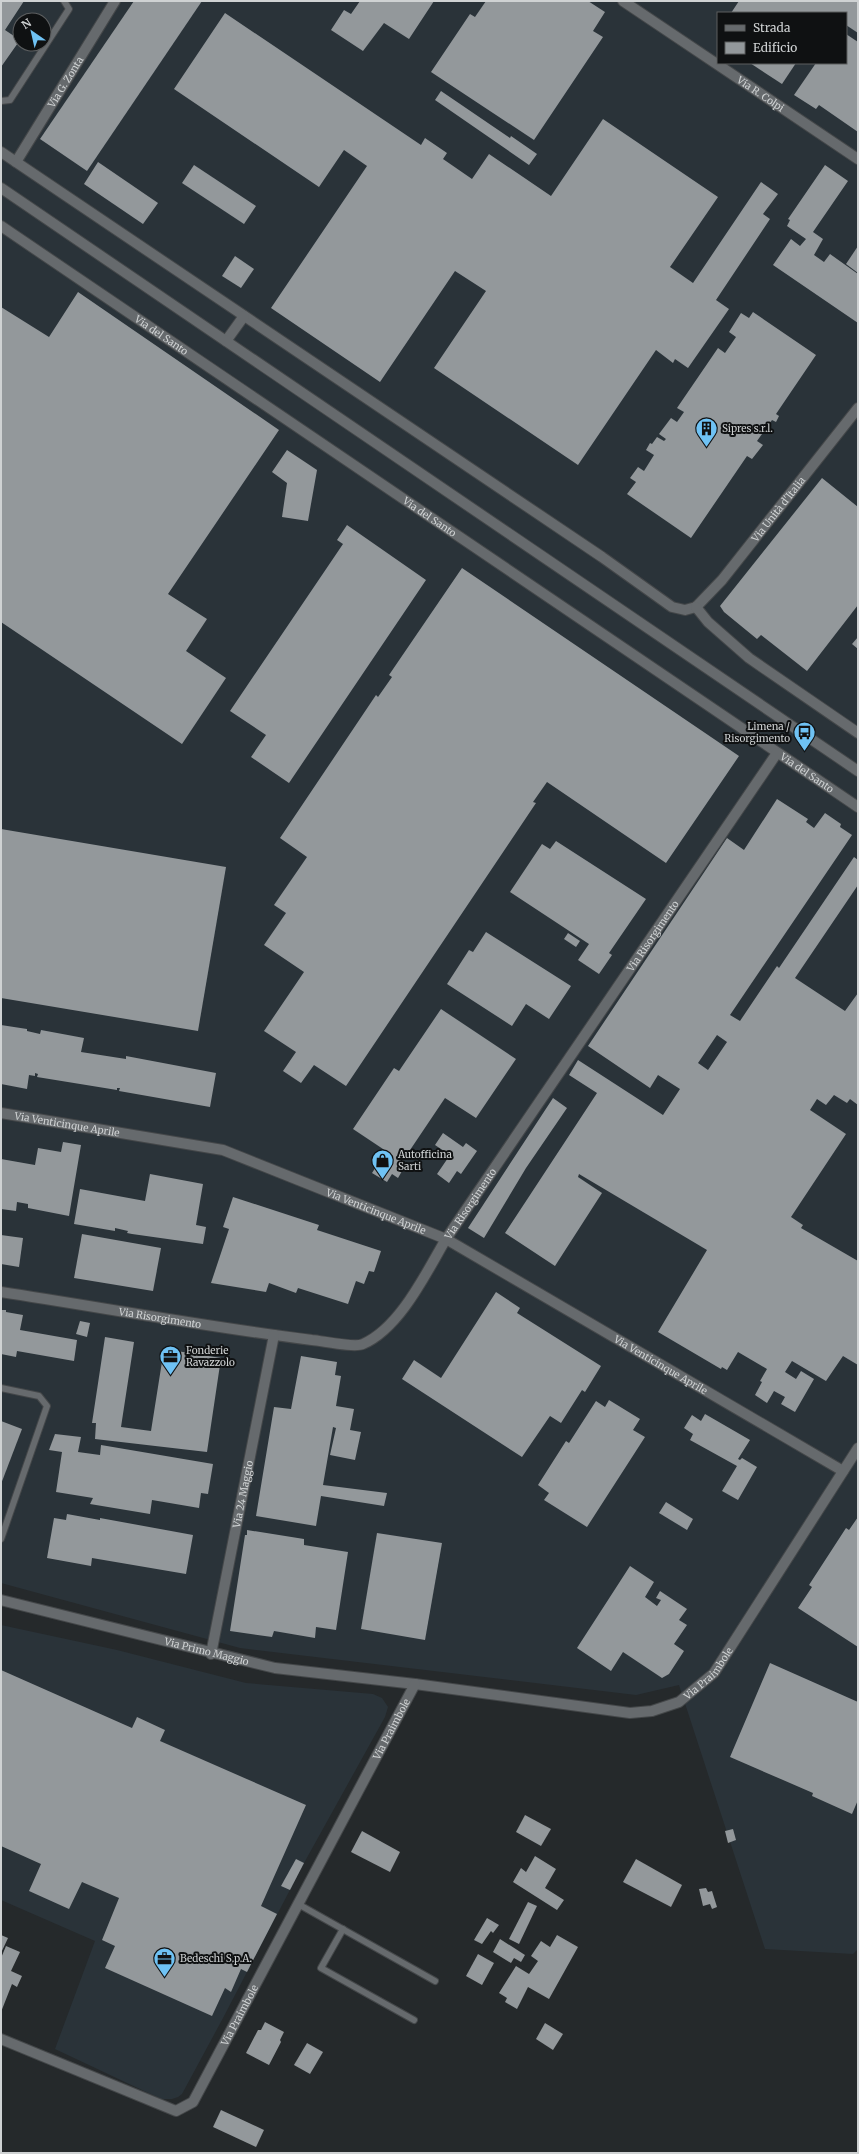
<svg xmlns="http://www.w3.org/2000/svg" width="859" height="2154" viewBox="0 0 859 2154" font-family="Merriweather,serif">
	<rect width="100%" height="100%" fill="#25292b"/>
	<g fill="#2a3339" fill-rule="evenodd">
		<path d="M1,1H858V1949L853,1954L765,1949L679,1685L636,1695L240,1648L1,1583ZM718,13H846V63H718ZM20,20H44V44H20Z"/>
		<polygon points="1,1625 117,1650 246,1683 373,1694 382,1698 388,1707 385,1717 304,1863 223,2018 182,2094 178,2097 172,2099 161,2099 55,2049 95,1941 1,1900"/>
	</g>
	<g fill="#93989b" fill-rule="evenodd">
		<polygon points="1,1 24,1 5,30 20,40 1,67"/>
		<polygon points="134,1 202,1 87,171 40,139"/>
		<polygon points="360,1 434,1 409,39 384,23 363,51 331,30 344,10 351,14"/>
		<polygon points="486,1 588,1 605,12 593,31 603,37 534,140 431,72 470,14 475,17"/>
		<polygon points="739,1 858,1 858,33 846,25 846,13 731,13"/>
		<polygon points="225,13 421,145 425,138 447,153 443,159 472,179 489,154 551,196 603,119 718,197 670,267 693,283 761,182 778,194 763,214 770,219 716,300 729,309 688,368 675,359 673,363 656,350 578,465 434,368 486,291 455,271 380,382 271,308 367,166 344,150 319,187 174,89"/>
		<polygon points="846,34 858,42 858,132 819,105 816,109 794,95 816,63 846,63"/>
		<polygon points="750,63 796,63 782,84"/>
		<polygon points="441,91 510,138 511,136 537,154 529,165 435,100"/>
		<polygon points="98,162 158,203 143,224 84,184"/>
		<polygon points="194,165 256,206 244,224 182,183"/>
		<polygon points="825,165 848,181 813,232 823,239 814,255 824,262 830,254 858,274 858,323 773,265 791,239 800,246 806,239 787,226 790,220 788,219"/>
		<polygon points="858,246 858,273 846,264"/>
		<polygon points="235,256 254,269 241,288 222,276"/>
		<polygon points="78,292 279,430 168,594 207,619 186,651 226,678 182,744 1,622 1,307 49,337"/>
		<polygon points="753,312 816,355 776,414 779,416 776,422 772,420 757,441 763,445 752,459 747,456 691,538 627,494 636,482 630,478 638,467 644,471 654,455 646,450 650,443 652,444 657,437 664,441 666,439 659,434 671,418 677,422 684,412 677,408 718,348 725,353 736,337 729,332 741,313 749,318"/>
		<polygon points="287,450 317,470 308,521 282,517 287,483 272,472"/>
		<polygon points="822,478 858,507 858,605 807,671 761,635 757,639 724,612 720,606"/>
		<polygon points="347,525 426,580 289,783 251,757 266,735 230,711 343,544 337,540"/>
		<polygon points="462,568 739,756 666,863 547,782 533,802 536,803 346,1086 314,1065 301,1083 283,1071 296,1052 264,1031 304,972 264,945 286,913 274,905 307,857 280,838 376,695 378,697 392,677 389,675"/>
		<polygon points="858,637 858,649 852,644"/>
		<path d="M777,799L808,819L806,822L814,828L825,813L841,824L840,827L852,835L730,1015L740,1021L777,966L779,968L854,857L858,860V885L795,978L845,1011L858,993V1105L850,1099L847,1103L834,1095L826,1105L817,1099L810,1110L846,1134L791,1217L803,1225L801,1228L858,1261V1365L843,1356L826,1381L792,1361L785,1372L796,1379L801,1371L814,1379L795,1412L781,1404L785,1397L774,1391L767,1403L755,1395L762,1382L760,1381L767,1369L738,1352L727,1370L722,1367L721,1369L658,1332L707,1250L579,1174L578,1177L602,1193L555,1266L505,1233L597,1093L569,1075L578,1060L663,1115L680,1089L658,1075L650,1088L588,1046L727,838L744,850ZM717,1035L727,1042L708,1070L698,1063Z"/>
		<polygon points="1,829 226,867 198,1031 1,998"/>
		<polygon points="556,841 646,899 609,953 612,955 599,974 578,960 589,944 510,892 542,844 550,849"/>
		<polygon points="486,932 571,986 549,1019 526,1004 512,1026 447,984 469,950 473,952"/>
		<polygon points="568,933 580,941 576,947 564,939"/>
		<polygon points="441,1009 516,1059 476,1118 445,1098 402,1162 406,1164 398,1178 392,1174 387,1182 372,1173 386,1151 353,1129 394,1068 399,1071"/>
		<polygon points="1,1025 27,1029 27,1031 40,1034 41,1030 84,1038 81,1052 126,1059 126,1056 216,1073 210,1107 119,1091 120,1088 117,1088 117,1090 37,1077 38,1074 35,1073 35,1076 29,1075 27,1089 1,1084"/>
		<polygon points="553,1098 567,1108 526,1168 484,1238 468,1228"/>
		<polygon points="443,1133 463,1147 466,1143 477,1151 461,1174 457,1171 449,1183 437,1174 450,1155 435,1145"/>
		<polygon points="63,1142 81,1145 69,1216 28,1208 28,1204 17,1202 16,1211 1,1209 1,1159 35,1165 38,1148 61,1152"/>
		<polygon points="150,1174 203,1184 196,1225 206,1227 203,1244 132,1234 127,1233 128,1231 115,1228 115,1231 74,1224 80,1189 145,1201"/>
		<polygon points="233,1197 319,1225 317,1230 381,1251 374,1272 369,1271 364,1284 356,1281 348,1304 298,1288 296,1293 269,1283 266,1292 211,1283 229,1229 223,1227"/>
		<polygon points="82,1234 161,1248 153,1291 74,1278"/>
		<polygon points="1,1235 23,1238 19,1267 1,1264"/>
		<polygon points="496,1292 520,1308 517,1313 601,1366 585,1392 582,1390 561,1423 550,1416 522,1457 402,1379 414,1360 441,1378"/>
		<polygon points="1,1310 6,1310 6,1312 23,1315 20,1330 77,1340 74,1361 17,1351 16,1357 1,1354"/>
		<polygon points="80,1321 90,1323 87,1337 76,1334"/>
		<polygon points="105,1337 134,1342 121,1427 151,1431 164,1349 221,1358 207,1452 95,1439 96,1423 92,1423"/>
		<polygon points="301,1356 337,1362 335,1375 341,1376 336,1406 354,1409 350,1430 361,1432 355,1460 330,1455 336,1428 333,1427 323,1485 387,1493 384,1506 321,1496 316,1526 256,1516 274,1407 291,1409"/>
		<polygon points="609,1400 640,1419 633,1430 645,1437 587,1527 544,1500 549,1493 538,1485 566,1441 569,1443 596,1401 605,1407"/>
		<polygon points="705,1414 750,1440 738,1459 740,1460 742,1458 757,1467 738,1500 722,1491 737,1466 690,1440 693,1434 684,1428 692,1415 701,1421"/>
		<polygon points="1,1421 22,1429 1,1484"/>
		<polygon points="55,1434 81,1437 78,1452 100,1455 101,1445 213,1464 208,1494 201,1493 199,1508 152,1500 150,1514 90,1504 93,1498 56,1492 62,1452 49,1450"/>
		<polygon points="666,1502 693,1519 687,1530 659,1513"/>
		<polygon points="67,1514 100,1520 100,1518 193,1535 186,1574 92,1558 91,1566 47,1558 54,1518 66,1520"/>
		<polygon points="858,1517 858,1647 798,1608 812,1587 809,1585 846,1528 849,1530"/>
		<polygon points="247,1530 304,1539 304,1545 348,1552 336,1630 316,1627 315,1638 274,1631 272,1637 230,1631 245,1535 247,1535"/>
		<polygon points="377,1533 442,1543 425,1640 361,1629"/>
		<polygon points="630,1566 654,1582 645,1597 657,1606 661,1600 656,1598 660,1591 687,1609 679,1620 687,1625 674,1644 684,1651 669,1674 662,1678 623,1652 611,1671 577,1648"/>
		<polygon points="770,1663 858,1702 858,1800 852,1814 812,1796 813,1793 730,1757"/>
		<polygon points="1,1670 132,1728 137,1717 165,1730 160,1741 306,1805 261,1906 277,1914 247,1972 241,1969 231,1992 225,1988 212,2016 105,1968 115,1946 102,1940 119,1898 82,1882 69,1909 29,1891 41,1864 1,1846"/>
		<polygon points="525,1815 551,1829 541,1846 516,1832"/>
		<polygon points="733,1829 736,1840 728,1843 725,1831"/>
		<polygon points="362,1831 400,1852 390,1872 351,1852"/>
		<polygon points="535,1856 556,1869 545,1888 564,1900 557,1910 513,1882 521,1868 526,1872"/>
		<polygon points="296,1859 304,1863 290,1890 281,1886"/>
		<polygon points="636,1859 682,1885 671,1907 623,1882"/>
		<polygon points="706,1888 708,1892 712,1891 717,1907 712,1909 710,1904 703,1906 699,1889"/>
		<polygon points="528,1902 537,1906 519,1944 509,1939"/>
		<polygon points="487,1918 499,1925 493,1933 491,1931 482,1944 474,1940"/>
		<polygon points="1,1935 8,1938 1,1953"/>
		<polygon points="557,1935 578,1947 549,1999 528,1987 517,2009 505,2002 507,1998 499,1993 516,1966 529,1974 538,1961 531,1956 541,1941 550,1947"/>
		<polygon points="500,1939 525,1955 521,1962 514,1958 511,1963 493,1952"/>
		<polygon points="6,1946 20,1952 11,1971 22,1976 17,1987 12,1984 1,2012 1,1958"/>
		<polygon points="478,1954 494,1963 482,1985 466,1976"/>
		<polygon points="265,2022 284,2032 280,2040 281,2042 269,2065 246,2053 258,2030 261,2030"/>
		<polygon points="545,2023 563,2034 553,2050 536,2039"/>
		<polygon points="307,2043 323,2052 310,2074 294,2065"/>
		<polygon points="221,2110 264,2130 256,2147 213,2127"/>
	</g>
	<g fill="none" stroke-linecap="round" stroke-linejoin="round">
		<defs>
			<g id="lane">
				<polyline points="1,101 10,100 69,9 64,1"/>
				<polyline points="1,1388 39,1396 47,1406 1,1539"/>
				<polyline points="298,1904 435,1981"/>
				<polyline points="343,1929 321,1968 414,2020"/>
			</g>
			<g id="street">
				<path id="s1" d="M623,1L858,159"/>
				<polyline points="1,152 602,557 672,607 685,610 696,607"/>
				<path id="s2" d="M16,162L115,1"/>
				<path id="s3" d="M1,226L858,807"/>
				<polyline points="226,341 244,316"/>
				<path id="s4" d="M696,607L722,580L858,408"/>
				<polyline points="696,607 708,622 749,658 858,733"/>
				<path id="s5" d="M1,1113L223,1150L446,1239L843,1471"/>
				<path id="s6" d="M1,1292C105,1308 208,1327 312,1340C323,1341 355,1348 363,1344C400,1328 426,1273 446,1239L777,753"/>
				<path id="s7" d="M1,1600L275,1668L415,1684L630,1713L652,1711L679,1702L714,1673L858,1448"/>
				<path id="s8" d="M211,1654L274,1335"/>
				<path id="s9" d="M1,2039L176,2111L193,2102L415,1684"/>
			</g>
			<polyline id="secondary" points="1,188 858,771"/>
		</defs>
		<use href="#lane" stroke="#444749" stroke-width="8"/>
		<use href="#street" stroke="#444749" stroke-width="12"/>
		<use href="#secondary" stroke="#444749" stroke-width="12"/>
		<use href="#lane" stroke="#666a6d" stroke-width="6"/>
		<use href="#street" stroke="#666a6d" stroke-width="10"/>
		<use href="#secondary" stroke="#666a6d" stroke-width="10"/>
	</g>
	<defs>
		<symbol id="building-pin" viewBox="-11 -11 22 30"><path d="M0 17L-7.5 6A9.5 9.5 0 1 1 7.5 6Z" fill="#6fc2f4" stroke="#0f1112"/><path d="M-4-6H4V6H1V3H-1V6H-4ZM-2.5-4.3h1.7v1.8h-1.7ZM.8-4.3h1.7v1.8H.8ZM-2.5-1h1.7V.8h-1.7ZM.8-1h1.7V.8H.8Z" fill="#111"/></symbol>
		<symbol id="bus-pin" viewBox="-11 -11 22 30"><path d="M0 17L-7.5 6A9.5 9.5 0 1 1 7.5 6Z" fill="#6fc2f4" stroke="#0f1112"/><path d="M-5-6H5V4H4V6H2V4H-2V6H-4V4H-5ZM-3.5-4V0h7V-4ZM-3.5 1.2v1.5H-2V1.2ZM2 1.2v1.5H3.5V1.2Z" fill="#111"/></symbol>
		<symbol id="shop-pin" viewBox="-11 -11 22 30"><path d="M0 17L-7.5 6A9.5 9.5 0 1 1 7.5 6Z" fill="#6fc2f4" stroke="#0f1112"/><path d="M-5-2.5h2.3a2.7 3.5 0 0 1 5.4 0H5L5.5 6h-11ZM-1.5-2.5h3a1.5 2.3 0 0 0-3 0Z" fill="#111"/></symbol>
		<symbol id="office-pin" viewBox="-11 -11 22 30"><path d="M0 17L-7.5 6A9.5 9.5 0 1 1 7.5 6Z" fill="#6fc2f4" stroke="#0f1112"/><path d="M-6-3h4V-5.5h4V-3h4V5H-6ZM-1-4.5V-3h2v-1.5ZM-6 0V1H6V0Z" fill="#111"/></symbol>
	</defs>
	<g fill-rule="evenodd">
		<use href="#building-pin" x="694" y="416" width="25" height="34"/>
		<use href="#bus-pin" x="792" y="720" width="25" height="34"/>
		<use href="#shop-pin" x="370" y="1148" width="25" height="34"/>
		<use href="#office-pin" x="158" y="1344" width="25" height="34"/>
		<use href="#office-pin" x="152" y="1946" width="25" height="34"/>
	</g>
	<g text-anchor="middle" stroke-width="4" stroke-linejoin="round" paint-order="stroke">
		<g font-size="10" fill="#cfd2d3" stroke="#0f1112">
			<text dy="4" stroke="none"><textPath href="#s2" startOffset="94">Via G. Zonta</textPath></text>
			<text dy="4" stroke="none"><textPath href="#s1" startOffset="166">Via R. Colpi</textPath></text>
			<text dy="4" stroke="none"><textPath href="#s3" startOffset="194">Via del Santo</textPath></text>
			<text dy="4" stroke="none"><textPath href="#s4" startOffset="128">Via Unità d'Italia</textPath></text>
			<text dy="4" stroke="none"><textPath href="#s3" startOffset="518">Via del Santo</textPath></text>
			<text dy="4" stroke="none"><textPath href="#s3" startOffset="974">Via del Santo</textPath></text>
			<text dy="4" stroke="none"><textPath href="#s6" startOffset="869">Via Risorgimento</textPath></text>
			<text dy="4" stroke="none"><textPath href="#s5" startOffset="67">Via Venticinque Aprile</textPath></text>
			<text dy="4" stroke="none"><textPath href="#s6" startOffset="545">Via Risorgimento</textPath></text>
			<text dy="4" stroke="none"><textPath href="#s5" startOffset="390">Via Venticinque Aprile</textPath></text>
			<text dy="4" stroke="none"><textPath href="#s6" startOffset="161">Via Risorgimento</textPath></text>
			<text dy="4" stroke="none"><textPath href="#s5" startOffset="714">Via Venticinque Aprile</textPath></text>
			<text dy="4" stroke="none"><textPath href="#s8" startOffset="163">Via 24 Maggio</textPath></text>
			<text dy="4" stroke="none"><textPath href="#s7" startOffset="212">Via Primo Maggio</textPath></text>
			<text dy="4" stroke="none"><textPath href="#s7" startOffset="732">Via Praimbole</textPath></text>
			<text dy="4" stroke="none"><textPath href="#s9" startOffset="631">Via Praimbole</textPath></text>
			<text dy="4" stroke="none"><textPath href="#s9" startOffset="307">Via Praimbole</textPath></text>
		</g>
		<g font-size="10" fill="#cfd2d3" stroke="#0f1112" text-anchor="start">
			<text x="722" y="432">Sipres s.r.l.</text>
			<text x="790" y="730" text-anchor="end">Limena /<tspan x="790" dy="12">Risorgimento</tspan></text>
			<text x="398" y="1158">Autofficina<tspan x="398" dy="12">Sarti</tspan></text>
			<text x="186" y="1354">Fonderie<tspan x="186" dy="12">Ravazzolo</tspan></text>
			<text x="180" y="1962">Bedeschi S.p.A.</text>
		</g>
	</g>
	<rect width="859" height="2154" fill="none" stroke="#cfd2d3" stroke-width="4"/>
	<rect x="717" y="12" width="130" height="52" fill="#0f1112" stroke="#5c5e5f"/>
	<rect x="725" y="25" width="20" height="6" fill="#666a6d" stroke="#5c5e5f"/>
	<text x="753" y="32" font-size="12" fill="#cfd2d3">Strada</text>
	<rect x="725" y="42" width="20" height="12" fill="#93989b" stroke="#5c5e5f"/>
	<text x="753" y="52" font-size="12" fill="#cfd2d3">Edificio</text>
	<g transform="translate(32 32) rotate(326)"><circle r="19" fill="#0f1112" stroke="#5c5e5f"/>
	<path d="M0-3L7 15L0 10L-7 15Z" fill="#6fc2f4"/>
	<text y="-6" font-size="11" font-weight="bold" text-anchor="middle" fill="#cfd2d3">N</text>
	</g>
</svg>
